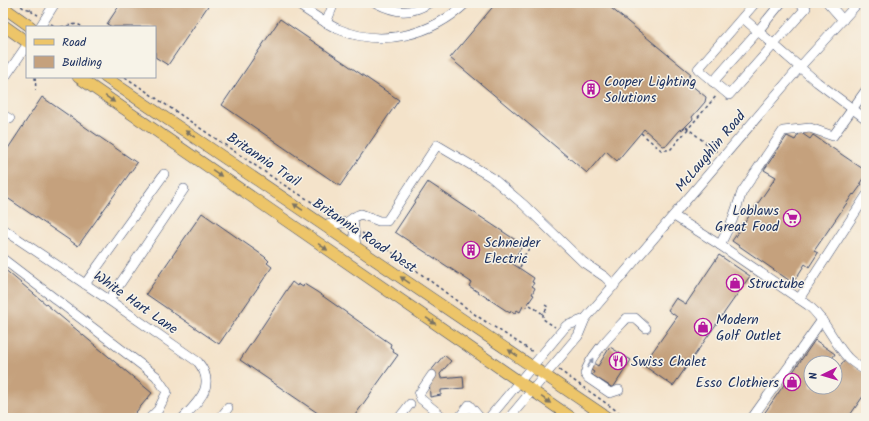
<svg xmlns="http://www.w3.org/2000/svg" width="869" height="421" viewBox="0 0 869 421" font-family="Kalam,sans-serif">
	<rect width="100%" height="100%" fill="#f7f3e8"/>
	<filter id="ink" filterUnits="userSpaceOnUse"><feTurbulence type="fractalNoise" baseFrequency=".025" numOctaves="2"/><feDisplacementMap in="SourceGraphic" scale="8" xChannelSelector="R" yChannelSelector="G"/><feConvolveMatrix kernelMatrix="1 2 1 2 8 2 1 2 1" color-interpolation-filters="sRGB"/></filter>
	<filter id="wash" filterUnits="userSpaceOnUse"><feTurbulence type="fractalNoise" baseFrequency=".012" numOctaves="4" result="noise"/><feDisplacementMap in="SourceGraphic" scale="16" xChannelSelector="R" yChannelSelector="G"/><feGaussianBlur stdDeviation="0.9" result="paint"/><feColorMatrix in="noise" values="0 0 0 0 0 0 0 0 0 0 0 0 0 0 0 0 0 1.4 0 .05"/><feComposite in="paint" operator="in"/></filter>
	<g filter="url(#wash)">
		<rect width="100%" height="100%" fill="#f4e3ca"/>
		<g id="blocks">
			<g fill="#c5a17d">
				<polygon points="121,3 210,3 168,65 155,57 155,27 112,27 107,24"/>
				<polygon points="496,3 605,3 691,74 686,81 706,97 705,102 692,117 693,119 683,129 680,130 667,145 663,146 644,129 617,161 606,151 587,173 450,58"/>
				<polygon points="280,19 399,100 340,186 222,105"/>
				<polygon points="42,97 137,163 78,246 3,195 3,156"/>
				<polygon points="800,132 810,139 813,135 866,171 866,174 860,183 862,184 854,195 853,194 814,251 818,253 809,267 805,264 793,283 732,241 776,177 764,170 787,136 795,140"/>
				<polygon points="428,182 523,245 515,257 517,258 513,264 534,278 532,282 534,283 532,286 535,288 532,294 534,295 525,308 523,306 520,312 517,310 515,313 511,311 510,313 469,286 471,282 395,232"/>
				<polygon points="202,213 265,257 269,261 267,263 272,267 219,344 146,294"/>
				<polygon points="719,255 750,276 673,386 643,365 677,317 668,310 676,298 686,304"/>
				<polygon points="3,268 152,393 131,418 3,418"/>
				<polygon points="292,282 297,286 298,284 303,287 304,284 317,292 391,344 390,347 394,350 393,352 398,355 353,418 325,418 240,360"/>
				<polygon points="815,340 835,354 829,363 811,363 811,387 835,387 835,371 836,372 845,360 866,374 866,392 848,418 761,418"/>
				<polygon points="610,347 631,360 613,388 592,375 594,372 588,368 592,362 598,366"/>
				<polygon points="444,355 451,361 440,374 441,378 463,376 464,388 441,390 441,395 430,397 429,373"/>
			</g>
		</g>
	</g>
	<g filter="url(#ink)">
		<use href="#blocks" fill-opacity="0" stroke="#3c4a6e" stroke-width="1"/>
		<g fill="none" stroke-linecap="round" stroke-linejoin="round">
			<defs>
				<g id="minor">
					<path d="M296,3C309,12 323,22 338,29C382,48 432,35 466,3"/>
					<path d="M376,3C396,13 410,15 429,3"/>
					<polyline points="755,3 698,69 729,95 806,8 799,3"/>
					<polyline points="828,3 843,20"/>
					<polyline points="743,18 817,82 866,119"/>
					<polyline points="326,23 334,3"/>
					<polyline points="40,27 55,3"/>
					<polyline points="3,80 27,45"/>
					<polyline points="713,82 758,31 781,3"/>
					<polyline points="3,115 10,119"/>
					<path d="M674,216L720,245L808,305C826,320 833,342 848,358C853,363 860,367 866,371"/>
					<polyline points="353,219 356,247"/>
					<path d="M324,225C332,224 340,224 347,222C352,219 356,215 361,214L379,221H387L437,145L491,177L524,205L583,262L605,277L614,286"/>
					<path d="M3,229L109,300L198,362C217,385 199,401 183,418"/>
					<polyline points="720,245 732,221 742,192 783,131 810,128 833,136 866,90"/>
					<polyline points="3,259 156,376 167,392 158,410 150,418"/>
					<polyline points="85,284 164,174"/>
					<polyline points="799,299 866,196"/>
					<polyline points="109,300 184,189"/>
					<polyline points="432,375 419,394 421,399 444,418"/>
					<path d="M619,390L610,393L588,378L585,374C589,356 614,332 627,318H635L646,328"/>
					<polyline points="220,418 228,408"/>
					<polyline points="399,418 410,404"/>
					<polyline points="459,418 469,405 480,418"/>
					<polyline points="489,418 566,326 585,319"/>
					<polyline points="509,418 578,336 585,319 799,68 858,3"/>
					<polyline points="752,418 822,320"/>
				</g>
				<g id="major">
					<polyline points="3,7 31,27"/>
					<polyline points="3,25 27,42"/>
					<polyline points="78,77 572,418"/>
					<polyline points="105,77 608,418"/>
				</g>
			</defs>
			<use href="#minor" stroke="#3c4a6e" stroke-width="10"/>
			<use href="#major" stroke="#3c4a6e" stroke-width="12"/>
			<g stroke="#3c4a6e" stroke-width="1.5" stroke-dasharray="3 3" stroke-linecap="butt">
				<polyline points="16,3 24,8 32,10 32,12 38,15"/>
				<polyline points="29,3 30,10"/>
				<polyline points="51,24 56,27"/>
				<polyline points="61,27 77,24 83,27"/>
				<polyline points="35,77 36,90"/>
				<polyline points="125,77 281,183 333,215"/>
				<polyline points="686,127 717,152"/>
				<polyline points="641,133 661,150 670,150 717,95"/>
				<polyline points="362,233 389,250 477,316 533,352"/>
				<polyline points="520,267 523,261 524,256 534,241"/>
				<polyline points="530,305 543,314"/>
				<polyline points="545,305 548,307 543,314 543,319 555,327"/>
				<polyline points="559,370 627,418"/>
			</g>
			<use href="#minor" stroke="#fff" stroke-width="9"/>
			<use href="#major" stroke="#edc569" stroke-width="11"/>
		</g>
		<defs><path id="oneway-solid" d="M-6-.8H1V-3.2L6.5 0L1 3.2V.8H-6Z"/></defs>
		<g fill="#797263">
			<use href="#oneway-solid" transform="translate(110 99) rotate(35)"/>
			<use href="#oneway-solid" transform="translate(190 134) rotate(-146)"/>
			<use href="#oneway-solid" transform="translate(217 173) rotate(35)"/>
			<use href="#oneway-solid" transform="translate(298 207) rotate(-146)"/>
			<use href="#oneway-solid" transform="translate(323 247) rotate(34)"/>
			<use href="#oneway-solid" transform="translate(405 280) rotate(-146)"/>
			<use href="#oneway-solid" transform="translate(431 321) rotate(34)"/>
			<use href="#oneway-solid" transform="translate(513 353) rotate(-146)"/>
			<use href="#oneway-solid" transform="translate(546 400) rotate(35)"/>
		</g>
		<use fill="#8d97ae" href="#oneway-solid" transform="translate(590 363) rotate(-58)"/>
	</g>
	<defs>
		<symbol id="building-ring" viewBox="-11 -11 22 22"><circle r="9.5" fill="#f7f3e8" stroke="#b5179e" stroke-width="1.5"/><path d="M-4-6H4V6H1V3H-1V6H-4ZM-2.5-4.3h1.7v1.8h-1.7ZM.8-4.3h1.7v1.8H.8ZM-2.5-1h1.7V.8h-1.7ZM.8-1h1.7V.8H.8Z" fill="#b5179e"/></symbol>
		<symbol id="supermarket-ring" viewBox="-11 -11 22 22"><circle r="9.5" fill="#f7f3e8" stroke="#b5179e" stroke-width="1.5"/><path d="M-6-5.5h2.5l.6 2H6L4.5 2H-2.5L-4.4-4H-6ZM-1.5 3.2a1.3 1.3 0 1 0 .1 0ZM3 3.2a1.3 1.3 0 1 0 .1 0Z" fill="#b5179e"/></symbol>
		<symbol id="shop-ring" viewBox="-11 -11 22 22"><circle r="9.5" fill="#f7f3e8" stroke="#b5179e" stroke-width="1.5"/><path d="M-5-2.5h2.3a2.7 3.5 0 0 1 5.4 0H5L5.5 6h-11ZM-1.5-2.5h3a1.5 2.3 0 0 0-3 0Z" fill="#b5179e"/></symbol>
		<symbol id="restaurant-ring" viewBox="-11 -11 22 22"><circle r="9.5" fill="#f7f3e8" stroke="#b5179e" stroke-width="1.5"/><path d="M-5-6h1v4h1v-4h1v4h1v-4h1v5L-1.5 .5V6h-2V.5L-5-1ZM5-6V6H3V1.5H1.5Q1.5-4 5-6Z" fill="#b5179e"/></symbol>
	</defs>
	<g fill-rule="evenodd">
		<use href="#building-ring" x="581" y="79" width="20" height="20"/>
		<use href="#supermarket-ring" x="782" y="208" width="20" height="20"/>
		<use href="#building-ring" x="461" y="240" width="20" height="20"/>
		<use href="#shop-ring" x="725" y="273" width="20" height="20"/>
		<use href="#shop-ring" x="693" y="317" width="20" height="20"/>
		<use href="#restaurant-ring" x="608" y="351" width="20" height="20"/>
		<use href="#shop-ring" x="782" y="372" width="20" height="20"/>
	</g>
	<g text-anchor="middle" stroke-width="3" stroke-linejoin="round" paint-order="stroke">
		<g font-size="14" fill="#1b2f5e" stroke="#f7f3e8" text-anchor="start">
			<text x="604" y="86">Cooper Lighting<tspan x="604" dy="16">Solutions</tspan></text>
			<text x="779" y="215" text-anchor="end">Loblaws<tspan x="779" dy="16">Great Food</tspan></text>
			<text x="484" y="247">Schneider<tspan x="484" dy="16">Electric</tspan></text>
			<text x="748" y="288">Structube</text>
			<text x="716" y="324">Modern<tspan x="716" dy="16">Golf Outlet</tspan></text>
			<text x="631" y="366">Swiss Chalet</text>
			<text x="779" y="387" text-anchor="end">Esso Clothiers</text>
		</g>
		<g font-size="14" fill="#1b2f5e" stroke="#f7f3e8">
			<text transform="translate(710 151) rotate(-50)" y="5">McLaughlin Road</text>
			<text transform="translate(264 159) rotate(34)" y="5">Britannia Trail</text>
			<text transform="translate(365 235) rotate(34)" y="5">Britannia Road West</text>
			<text transform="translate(136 302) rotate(35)" y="5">White Hart Lane</text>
		</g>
	</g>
	<rect width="869" height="421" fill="none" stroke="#f7f3e8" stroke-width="16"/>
	<rect x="26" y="26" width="130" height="52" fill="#f7f3e8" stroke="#9fa5b1"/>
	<rect x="34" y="39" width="20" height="6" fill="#edc569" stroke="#9fa5b1"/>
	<text x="62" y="46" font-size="12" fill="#1b2f5e">Road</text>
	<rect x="34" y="56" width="20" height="12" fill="#c5a17d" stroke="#9fa5b1"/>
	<text x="62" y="66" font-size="12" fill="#1b2f5e">Building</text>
	<g transform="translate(823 375) rotate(265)"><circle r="19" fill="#f7f3e8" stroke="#9fa5b1"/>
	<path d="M0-3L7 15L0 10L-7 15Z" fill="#b5179e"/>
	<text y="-6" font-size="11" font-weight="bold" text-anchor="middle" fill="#1b2f5e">N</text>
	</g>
</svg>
